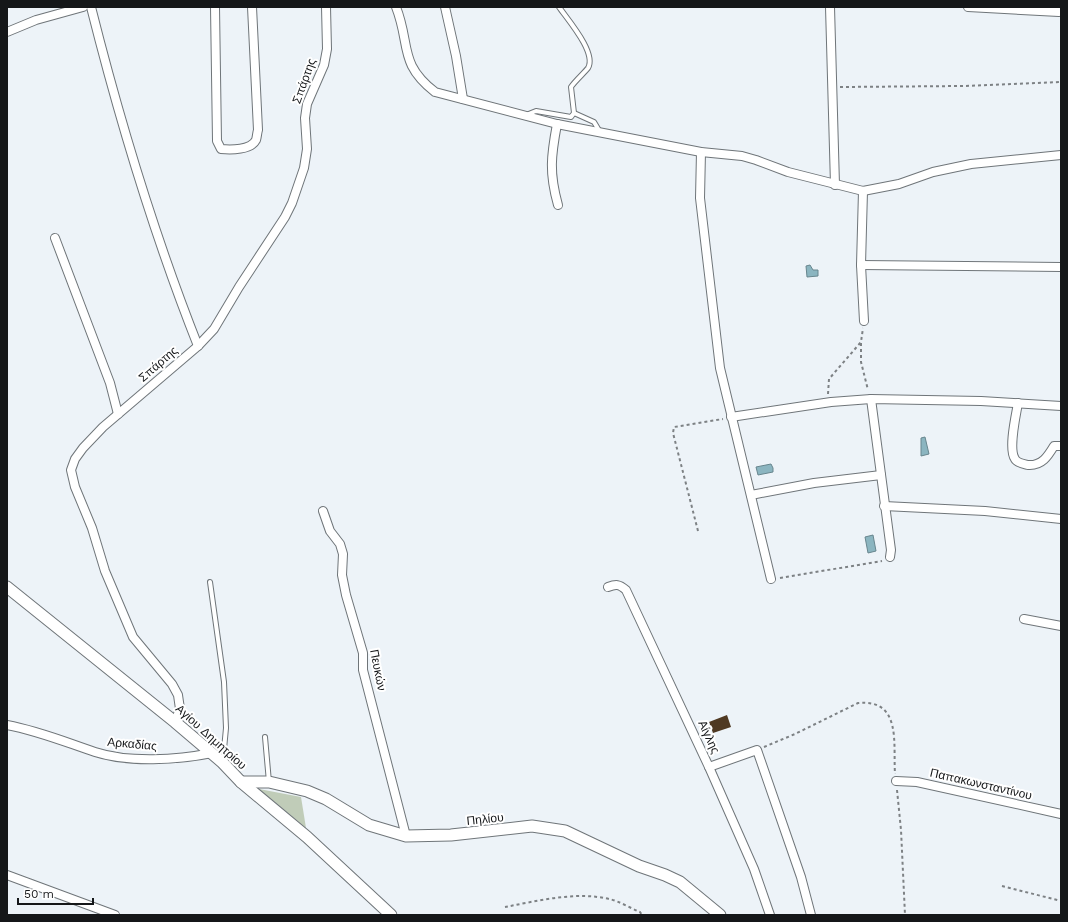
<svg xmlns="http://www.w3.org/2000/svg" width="1068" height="922" viewBox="0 0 1068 922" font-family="'Work Sans',sans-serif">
	<rect width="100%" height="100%" fill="#edf3f8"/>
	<polygon fill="#c0ccb8" points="259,789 301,797 306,828"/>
	<g fill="#8bb5c0" stroke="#68868e">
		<polygon points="810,265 813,270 818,270 818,276 807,277 806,266"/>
		<polygon points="925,437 929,454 921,456 921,438"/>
		<polygon points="771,464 773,468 773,472 758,475 756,467"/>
		<polygon points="873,535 876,551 868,553 865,537"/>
	</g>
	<polygon fill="#4f3922" points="727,715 731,727 713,733 709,722"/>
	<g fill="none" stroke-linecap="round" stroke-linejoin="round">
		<defs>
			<g id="lane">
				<polyline points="574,113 594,122 600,132"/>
				<path d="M526,115L536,111L571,117L574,113L571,87C574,82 586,71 588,68C597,53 568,20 559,7"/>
				<polyline points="210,582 224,682 226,728 223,760"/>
				<polyline points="265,737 269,782"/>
			</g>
			<g id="street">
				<path d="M91,7C120,122 154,235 198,346"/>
				<path d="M215,7L217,141L221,149C231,150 251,150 256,140C257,137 257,133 258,130L252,7"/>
				<path d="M396,7C411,45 398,63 435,92L557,124L701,152L742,156L756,160L788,172L863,191L899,184L933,172L971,164L1061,155"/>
				<polyline points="445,7 456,56 463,99"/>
				<polyline points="830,7 835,185"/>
				<polyline points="968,7 1059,12"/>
				<polyline points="7,32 36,20 83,7"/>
				<path d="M557,124C551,156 549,173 558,205"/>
				<polyline points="701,152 700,198 720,368 771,579"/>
				<polyline points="863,191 861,265 864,321"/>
				<polyline points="55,238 110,383 118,414"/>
				<polyline points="861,265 1061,267"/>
				<polyline points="871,399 891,550 890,557"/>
				<path d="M1018,403C1016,415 1008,449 1015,459C1017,463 1024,464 1028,465C1042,466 1048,456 1054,446H1061"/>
				<polyline points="731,417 831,402 871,399 981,401 1061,406"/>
				<polyline points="751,495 814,483 881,475"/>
				<polyline points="884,506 985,511 1061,519"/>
				<polyline points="323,511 330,531 340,544 343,554 342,575 346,595 363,653 363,670 406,836"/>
				<path d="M608,587C616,584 619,584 626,590L709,767L754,869L770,915"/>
				<polyline points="1024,619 1061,626"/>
				<polyline points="175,722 180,709 178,695 172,684 133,637 105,571 92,528 75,487 71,470 75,459 83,448 103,427 198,346 214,329 239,287 285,217 292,203 304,168 307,149 305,118 307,104 324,65 327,49 326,7"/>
				<path d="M7,725C39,731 65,742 95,752C129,763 177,760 212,753"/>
				<polyline points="709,767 757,750 801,877 811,915"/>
				<polyline points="896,781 917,782 1061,814"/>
				<polyline points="7,875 115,915"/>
			</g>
			<g id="secondary">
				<polyline points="7,587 175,722 222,762 241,782 307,837 391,915"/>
				<polyline points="241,782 269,782 307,791 326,799 369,825 406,836 451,835 532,826 565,831 639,866 665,875 680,882 720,915"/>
			</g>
		</defs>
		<use href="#lane" stroke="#6f7579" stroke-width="6"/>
		<use href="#street" stroke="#6f7579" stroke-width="10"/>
		<use href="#secondary" stroke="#6f7579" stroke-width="13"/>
		<g stroke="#7d8184" stroke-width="2" stroke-dasharray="3 3" stroke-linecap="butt">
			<polyline points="840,87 963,86 1061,82"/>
			<polyline points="861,343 861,362 868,390"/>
			<polyline points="828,394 829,379 861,342 863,328"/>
			<polyline points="698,531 673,433 674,427 723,419"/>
			<polyline points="780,578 882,561"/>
			<path d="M764,747L795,734L858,703C902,699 893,743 895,774"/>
			<polyline points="897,790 901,830 905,915"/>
			<polyline points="1002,886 1061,901"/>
			<path d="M505,907C537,901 576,891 609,899C619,901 630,908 640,912L642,915"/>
		</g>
		<use href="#lane" stroke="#fff" stroke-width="4"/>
		<use href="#street" stroke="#fff" stroke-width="8"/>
		<use href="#secondary" stroke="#fff" stroke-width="11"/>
	</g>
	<g text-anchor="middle" stroke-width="4" stroke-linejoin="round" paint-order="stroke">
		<g font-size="12" fill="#151719" stroke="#fff">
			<text transform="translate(304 81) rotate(-70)" y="4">Σπάρτης</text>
			<text transform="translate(158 364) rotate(-41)" y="4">Σπάρτης</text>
			<text transform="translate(378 670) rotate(79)" y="4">Πευκών</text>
			<text transform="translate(211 737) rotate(42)" y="4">Αγίου Δημητρίου</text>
			<text transform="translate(709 737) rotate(65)" y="4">Αίγλης</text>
			<text transform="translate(132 744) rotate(5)" y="4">Αρκαδίας</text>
			<text transform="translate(981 784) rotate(13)" y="4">Παπακωνσταντίνου</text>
			<text transform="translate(485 819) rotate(-6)" y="4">Πηλίου</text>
		</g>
	</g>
	<rect width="1068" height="922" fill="none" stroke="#151719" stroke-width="16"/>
	<path d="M18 898v6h75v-6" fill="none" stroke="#151719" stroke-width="2"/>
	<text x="24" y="898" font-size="12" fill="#151719" stroke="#ffffff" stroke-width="3" paint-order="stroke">50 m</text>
</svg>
